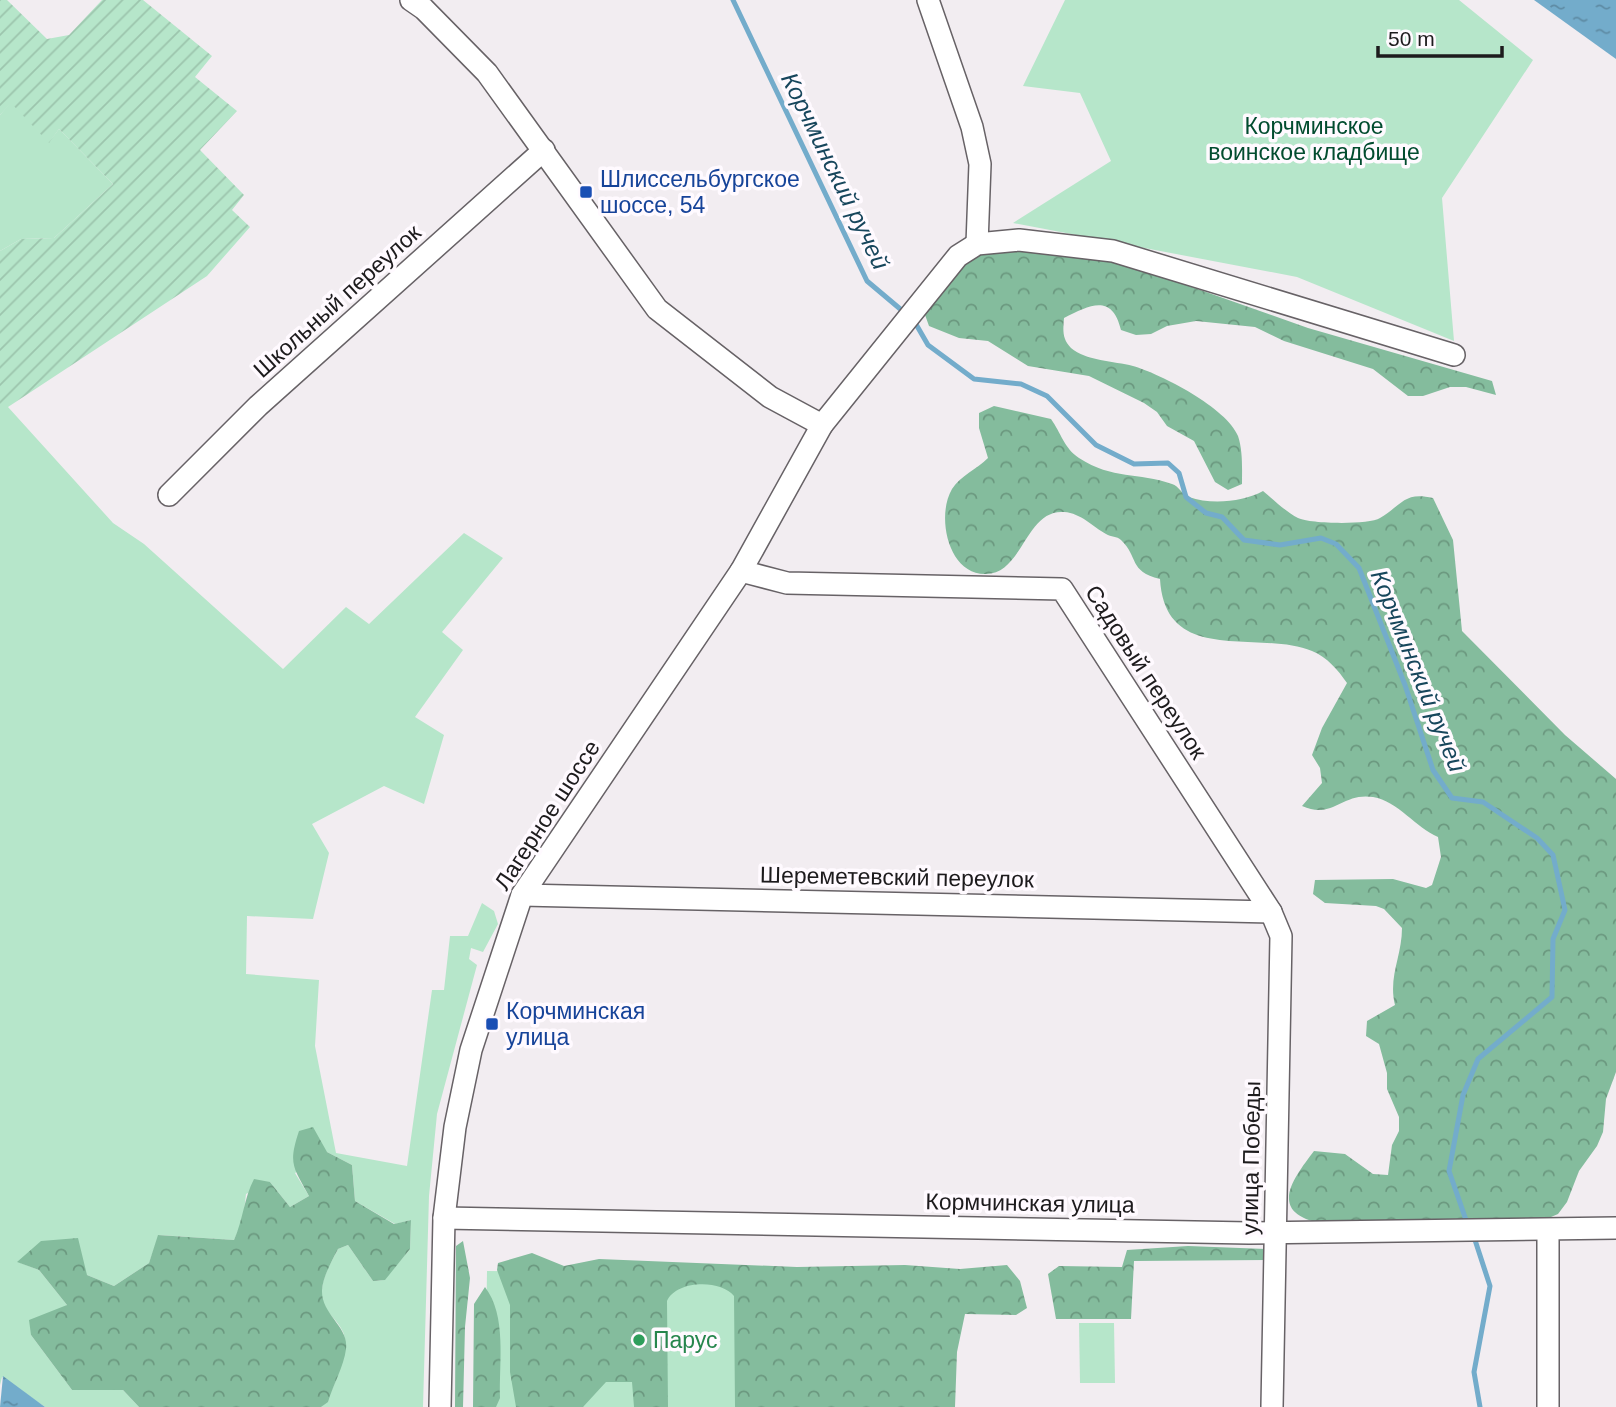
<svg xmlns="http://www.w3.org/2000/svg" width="1616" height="1407" viewBox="0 0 1616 1407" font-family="Helvetica,sans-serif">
	<defs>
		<pattern id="forest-crowns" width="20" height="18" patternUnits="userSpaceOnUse" patternTransform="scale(1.75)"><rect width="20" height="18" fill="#84bc9d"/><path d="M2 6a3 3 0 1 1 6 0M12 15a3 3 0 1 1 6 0" fill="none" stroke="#6b987f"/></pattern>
		<pattern id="garden-furrows" width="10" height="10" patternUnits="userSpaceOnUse" patternTransform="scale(1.75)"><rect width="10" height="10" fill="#b6e6ca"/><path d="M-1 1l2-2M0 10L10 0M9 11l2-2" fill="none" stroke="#9cc5ad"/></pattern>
		<pattern id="water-ripples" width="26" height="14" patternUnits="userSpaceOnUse" patternTransform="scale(1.75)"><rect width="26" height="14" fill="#73accb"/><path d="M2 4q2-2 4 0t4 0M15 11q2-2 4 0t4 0" fill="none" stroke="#5e8ba4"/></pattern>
	</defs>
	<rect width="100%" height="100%" fill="#f2edf1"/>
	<g fill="#b6e6ca">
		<polygon points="1065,0 1459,0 1533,60 1442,198 1454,341 1297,277 1013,223 1111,161 1080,93 1023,86"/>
		<polygon points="11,102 49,142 59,129 113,184 54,238 21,239 0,251 0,115"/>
		<path d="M0,407H8L113,523L144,544L283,669L346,607L369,624L464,533L503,558L442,632L463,650L415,717L444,735L424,804L384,786L312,824L329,853L313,919L247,916L246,974L319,980L315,1046L336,1153L407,1166L432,990H444L450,936H468L482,903L494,911L498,924L483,952L471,948L469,959L477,965L437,1114L429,1196L423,1407H321C332,1399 350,1346 343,1332C336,1316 320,1311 322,1289C323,1275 332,1261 338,1249L348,1245L373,1281L384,1280L410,1249L411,1220L395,1224L355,1201L352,1165L327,1152L295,1173L309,1196L290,1207L270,1182L246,1194L243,1220L234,1240L159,1235L149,1263L114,1286L87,1275L18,1262L39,1270L67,1305L31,1335L72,1390H123L139,1407H45L2,1377L0,1385Z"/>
		<polygon points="487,1271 794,1274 792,1407 485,1407"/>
		<polygon points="1079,1323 1114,1323 1115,1383 1080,1383"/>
	</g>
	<g fill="url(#forest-crowns)">
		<path d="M1055,250L1104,256L1308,328L1492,381L1496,395L1466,387H1450L1423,396H1408L1373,369L1284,341L1255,327L1196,321L1167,326L1151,334L1136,335L1121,330C1112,293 1090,305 1064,318C1063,330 1062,339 1071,348C1086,361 1114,361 1133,366C1161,374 1227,408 1238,436C1243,451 1242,469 1242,484L1228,490L1215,482L1194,441L1167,426L1157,412L1144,403L1089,376L1028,366L988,341L959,338L929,326L924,312L961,262L990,251Z"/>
		<path d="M994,406L1051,419C1061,433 1064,448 1079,458C1113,480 1138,472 1172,484C1179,486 1182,495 1189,497C1211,505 1243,502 1263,491C1274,500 1286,512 1298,518C1310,524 1369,525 1380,518C1402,505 1404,491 1433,498L1453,540L1462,631L1565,735L1616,779V1072L1606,1099L1603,1132L1597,1146L1579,1171L1567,1202L1558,1214L1544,1220L1312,1221C1269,1208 1296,1175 1314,1151L1345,1154L1373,1174L1388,1175L1392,1145L1399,1131V1117L1387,1089V1073L1379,1044L1366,1036L1367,1021L1395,1005C1388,977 1402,956 1402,928L1384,909L1376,906L1325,903L1313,894L1315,880L1393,879L1426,888L1432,885L1441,857L1438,837C1416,828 1398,801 1373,797C1342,792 1333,820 1302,806L1322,783L1320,768L1312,755L1322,728L1347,683C1338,670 1327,657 1312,651C1259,629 1165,667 1160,579C1128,571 1139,557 1121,540C1117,536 1111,537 1106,534C1093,527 1081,513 1064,512C1025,509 1023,575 985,574C948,574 936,516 952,489C960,476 977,469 988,458L979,428V413Z"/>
		<path d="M313,1127L327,1152L352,1165L355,1201L394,1224L411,1220L410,1249L385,1280L373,1281L348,1245L338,1249C332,1261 323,1276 322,1290C321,1315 349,1326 346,1349C344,1366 333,1385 328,1402L321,1407H139L123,1390H72L31,1335L29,1320L67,1305L39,1270L17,1262L41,1241L78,1238L87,1275L114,1286L149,1263L158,1235L234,1240C243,1220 244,1198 254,1179L270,1182L290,1207L309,1196C293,1167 288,1164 299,1131Z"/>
		<polygon points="463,1241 470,1278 465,1327 463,1407 455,1407 456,1246"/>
		<polygon points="1188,1246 1266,1249 1268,1260 1134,1261 1131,1319 1056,1319 1048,1274 1059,1266 1122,1267 1127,1250"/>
		<path d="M532,1253L564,1266L599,1259L797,1267L905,1265L960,1269L1007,1265L1020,1281L1027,1308L1016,1315L965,1314L957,1352L955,1407H735L734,1296C721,1279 676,1280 667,1301L668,1407H634L632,1382H606L583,1407H516L510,1372V1305L497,1270L498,1263Z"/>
		<path d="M485,1287C507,1316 499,1362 500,1398L496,1407H473L474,1304Z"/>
	</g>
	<polygon fill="url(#garden-furrows)" points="0,0 7,0 47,39 69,35 102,0 143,0 212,56 195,77 237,111 200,150 244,195 232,210 250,227 207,276 8,407 0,407 0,251 21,239 54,238 113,184 59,129 49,143 11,103 0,115"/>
	<g fill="url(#water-ripples)">
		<polygon points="1534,0 1616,0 1616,59"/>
		<polygon points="3,1376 45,1407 0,1407"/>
	</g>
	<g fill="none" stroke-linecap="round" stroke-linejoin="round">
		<g stroke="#73accb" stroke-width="5">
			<polyline points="733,0 867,281 905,313"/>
			<polyline points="913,319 928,345 974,379 1021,384 1047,396 1096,445 1134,464 1168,463 1179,473 1186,497 1206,513 1222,517 1244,540 1280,545 1321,538 1336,544 1359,568 1405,685 1433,770 1452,798 1483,802 1537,838 1553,855 1565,910 1553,939 1552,997 1478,1059 1463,1095 1449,1171 1466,1220"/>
			<polyline points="1475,1240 1490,1286 1474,1372 1480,1407"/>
		</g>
		<defs>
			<g id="minor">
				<polyline points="411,0 424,9 487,73 657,309 770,397 822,425"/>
				<polyline points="928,0 972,127 980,164 977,244"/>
				<polyline points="169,495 258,406 544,150"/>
				<polyline points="741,571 787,583 1062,589 1271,912 1281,936 1272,1407"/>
				<polyline points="522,895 1271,912"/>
				<polyline points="444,1218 1249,1233 1616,1228"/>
				<polyline points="1548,1231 1548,1407"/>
				<polyline points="440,1407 444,1218 455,1127 471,1050 522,895 741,571 822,425 958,256 977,244 1019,240 1113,251 1454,355"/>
			</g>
		</defs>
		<use href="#minor" stroke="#676266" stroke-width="24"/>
		<use href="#minor" stroke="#fff" stroke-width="21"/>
	</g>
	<g fill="#1a4fb4" stroke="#fffaff" stroke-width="2.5">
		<rect x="579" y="185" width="14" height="14" rx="3.5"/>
		<rect x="485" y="1017" width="14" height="14" rx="3.5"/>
	</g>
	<circle fill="#2e9e5b" stroke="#fffaff" stroke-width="2.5" cx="639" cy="1340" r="7"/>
	<g text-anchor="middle" stroke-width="7" stroke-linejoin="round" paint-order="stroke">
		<g font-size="23" fill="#024c2f" stroke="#fffaff">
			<text x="1314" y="134">Корчминское<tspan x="1314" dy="26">воинское кладбище</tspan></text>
		</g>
		<g font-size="23" fill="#164399" stroke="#fffaff" text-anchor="start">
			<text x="600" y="187">Шлиссельбургское<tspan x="600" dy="26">шоссе, 54</tspan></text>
			<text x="506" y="1019">Корчминская<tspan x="506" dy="26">улица</tspan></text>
		</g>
		<g font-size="23" fill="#1d1b1d" stroke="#fffaff">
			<text transform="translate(337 301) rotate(-42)" y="8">Школьный переулок</text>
			<text transform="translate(1146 672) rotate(57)" y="8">Садовый переулок</text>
			<text transform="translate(547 815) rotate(-57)" y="8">Лагерное шоссе</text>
			<text transform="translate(897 877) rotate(1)" y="8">Шереметевский переулок</text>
			<text transform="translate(1251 1158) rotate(-89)" y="8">улица Победы</text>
			<text transform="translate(1030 1203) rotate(1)" y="8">Кормчинская улица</text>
		</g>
		<g font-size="23" fill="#27864d" stroke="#fffaff" text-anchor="start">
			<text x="653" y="1348">Парус</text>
		</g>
		<g font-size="24" font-style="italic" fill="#17465c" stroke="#fffaff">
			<text transform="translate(835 171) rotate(64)" y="8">Корчминский ручей</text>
			<text transform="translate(1418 671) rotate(68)" y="8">Корчминский ручей</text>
		</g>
	</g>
	<path d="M1378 46v10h124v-10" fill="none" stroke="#1d1b1d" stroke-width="3.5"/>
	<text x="1388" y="46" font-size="21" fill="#1d1b1d" stroke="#fffaff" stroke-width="5" paint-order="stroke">50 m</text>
</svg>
